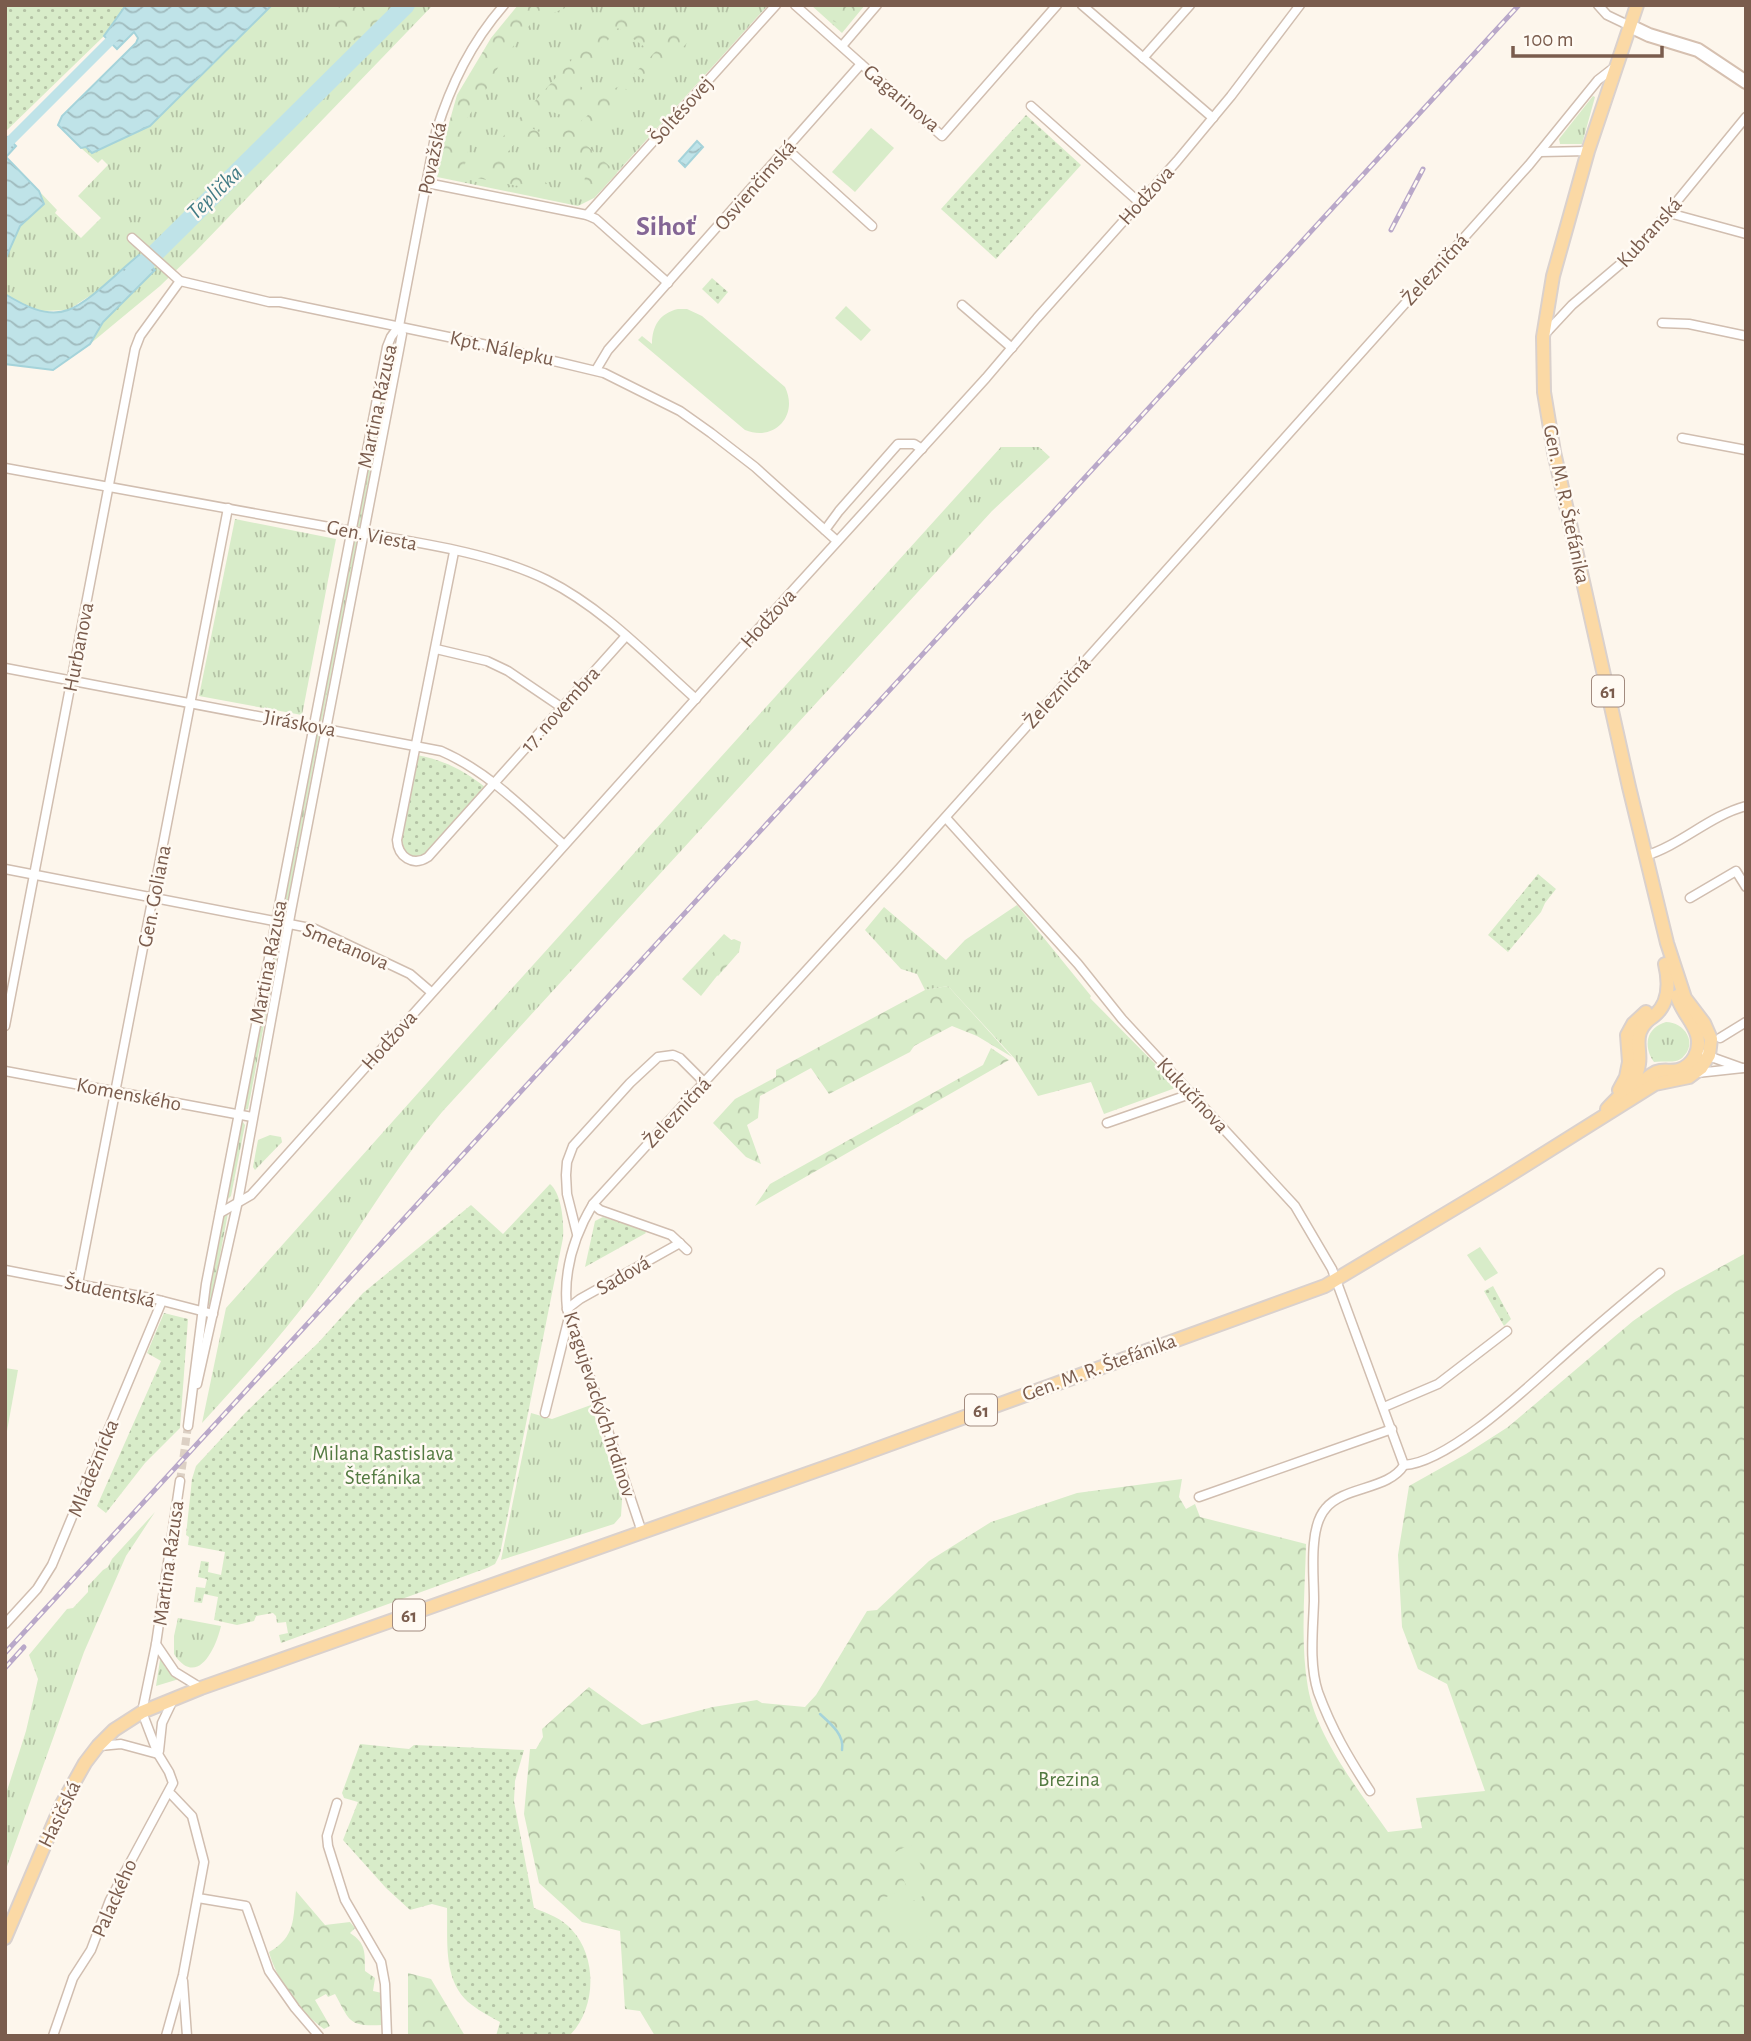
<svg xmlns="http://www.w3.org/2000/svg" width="1751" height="2041" viewBox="0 0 1751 2041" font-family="'Alegreya Sans',sans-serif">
	<defs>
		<pattern id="grass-tufts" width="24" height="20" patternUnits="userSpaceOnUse" patternTransform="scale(1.75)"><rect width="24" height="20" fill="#d8ecc9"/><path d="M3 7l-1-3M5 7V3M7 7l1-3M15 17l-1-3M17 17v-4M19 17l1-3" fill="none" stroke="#b4c2a5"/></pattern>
		<pattern id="forest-crowns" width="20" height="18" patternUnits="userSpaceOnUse" patternTransform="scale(1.75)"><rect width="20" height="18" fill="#d8ecc9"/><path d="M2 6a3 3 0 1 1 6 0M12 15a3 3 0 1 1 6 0" fill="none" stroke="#b4c2a5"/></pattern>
		<pattern id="park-dots" width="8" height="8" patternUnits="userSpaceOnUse" patternTransform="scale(1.75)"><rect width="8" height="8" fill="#d8ecc9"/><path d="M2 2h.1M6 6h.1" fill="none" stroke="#b4c2a5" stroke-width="1.8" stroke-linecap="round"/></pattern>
		<pattern id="water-waves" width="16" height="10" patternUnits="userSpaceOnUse" patternTransform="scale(1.75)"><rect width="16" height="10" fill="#bfe3e8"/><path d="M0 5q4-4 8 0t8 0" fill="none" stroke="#a0bbbe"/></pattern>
	</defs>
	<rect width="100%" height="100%" fill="#fdf6ec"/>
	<g fill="url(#grass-tufts)">
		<polygon points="272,5 433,5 195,252 160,286 90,344 103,322 155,270 88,297 68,310 42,311 24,306 5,294 5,260 20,226 44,204 39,191 57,210 55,213 81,238 101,218 78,196 108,165 102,159 98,163 81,148 150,126"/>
		<polygon points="522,5 768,5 594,198 578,206 437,177 458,101"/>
		<polygon points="811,5 865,5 842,33"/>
		<polygon points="1593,96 1595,97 1582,144 1560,144 1559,139"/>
		<polygon points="392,342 394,343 360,526 358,527 355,526"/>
		<path d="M1001,447H1039L1050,457L992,511L442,1112C394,1168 358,1233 314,1292C280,1338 241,1380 202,1423L226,1308L486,1017Z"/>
		<polygon points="235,519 336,539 302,715 199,696"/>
		<polygon points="353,539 357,542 322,720 320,722 318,721"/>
		<polygon points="317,733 319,736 285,915 281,916 280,914 314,734"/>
		<polygon points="1017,905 1091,996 1090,998 1178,1087 1104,1114 1091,1082 1038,1096 1015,1059 948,986 925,990 917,974 901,969 865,930 884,907 946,960 965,940"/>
		<polygon points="279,927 282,930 248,1109 244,1110 243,1108"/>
		<polygon points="724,934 740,947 701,996 682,979"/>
		<path d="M1666,1022C1684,1022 1699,1043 1682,1058C1675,1064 1663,1060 1654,1062C1643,1046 1646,1028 1666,1022Z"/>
		<polygon points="243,1122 245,1125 231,1196 226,1201 240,1123"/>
		<polygon points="270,1135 281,1137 282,1142 255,1170 253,1167 258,1140"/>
		<polygon points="228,1213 211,1304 207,1305 205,1303 222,1219"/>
		<polygon points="591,1405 622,1500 621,1516 614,1524 501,1560 531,1413 552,1419"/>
		<polygon points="155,1512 126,1556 84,1652 5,1872 5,1797 26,1731 38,1679 29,1655 67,1609 73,1608 88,1592 88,1586 103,1570 108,1567 112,1559"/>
		<path d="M178,1618L221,1626C216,1648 197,1689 174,1654V1636Z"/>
		<polygon points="160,1660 162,1660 165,1667 179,1679 156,1686"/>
	</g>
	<g fill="url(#forest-crowns)">
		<polygon points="342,5 394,5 357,42 326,21"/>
		<polygon points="518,5 564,5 565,8 532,22 501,62 481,99 465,121 461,132 469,147 463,173 436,169 457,95 491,38"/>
		<polygon points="621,5 660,40 649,50 618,28 574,81 596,99 577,120 555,113 547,108 530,127 550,138 546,149 525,142 515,143 503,158 540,177 558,194 472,177 474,169"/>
		<polygon points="837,5 861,5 846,27 833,21 834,9"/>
		<polygon points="676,30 689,41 649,82 634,74"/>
		<polygon points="620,86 633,93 584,143 617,173 594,198 584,190 586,159 560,134 569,125 575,126 587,116 602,94"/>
		<polygon points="734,939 741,942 739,952 718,976 702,964 719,946"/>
		<polygon points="948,986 1012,1057 977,1036 952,1026 914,1046 910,1052 829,1094 811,1068 760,1096 758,1118 747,1125 761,1164 746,1157 713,1123 735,1099 776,1077 776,1070 925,990"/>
		<polygon points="991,1048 1009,1060 755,1206 770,1184 983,1065"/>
		<path d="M1746,1253V2036H655L640,2011L625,2009L620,1931L582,1922L539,1883L524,1814L530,1749H536L543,1737L542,1729L589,1687L642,1725L713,1707L757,1700L762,1703L805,1707L816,1695L867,1611L877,1610L929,1561L991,1522L1077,1493L1182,1479L1179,1497L1186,1509L1195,1504L1200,1517L1306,1544C1305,1591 1300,1642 1308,1688C1317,1738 1359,1791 1388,1832L1422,1828L1416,1798L1485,1791L1447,1684L1418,1669L1402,1627L1398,1555L1409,1486L1466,1454L1508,1427L1633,1321L1675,1292Z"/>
		<path d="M296,1891L325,1925L350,1922L355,1928L350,1933C366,1943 365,1953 365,1971L375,1978L373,1991L382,1993L383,2025C348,2027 350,2021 335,1994L328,1997L326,1994L315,2000L330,2026L324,2029C299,2011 277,1981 269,1952C296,1937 293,1918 296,1891Z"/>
		<polygon points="408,1973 431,1979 465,2036 408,2036"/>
	</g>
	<g fill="url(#park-dots)">
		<polygon points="5,5 126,5 104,36 5,132"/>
		<polygon points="1026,115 1081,165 996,259 941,209"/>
		<polygon points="712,278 728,292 718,304 702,289"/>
		<path d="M417,755C444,760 465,771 486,788L427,854C413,861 404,855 401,841Z"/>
		<polygon points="1538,874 1556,889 1545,903 1541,912 1508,952 1488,935"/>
		<path d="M550,1184C562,1194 564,1223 563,1238L500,1554L495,1564L487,1568L281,1643L279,1635L288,1633L286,1622L277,1623L276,1616L273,1613L256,1616L254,1621L237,1625L214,1620L218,1597L204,1594L202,1603L194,1602L196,1587L205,1588L207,1579L198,1577L201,1561L209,1562L208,1572L221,1575L225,1552L188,1545L189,1537L186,1535L192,1479L196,1466L245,1413L318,1343L363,1293L471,1205L503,1234Z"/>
		<polygon points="603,1217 644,1230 646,1233 585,1267 595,1221"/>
		<polygon points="1493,1286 1511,1319 1504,1326 1484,1291"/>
		<polygon points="164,1313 188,1319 180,1428 145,1463 106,1513 97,1506 161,1361 147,1353"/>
		<path d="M360,1744L409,1749L414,1745L524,1750L515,1781L514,1801L534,1908C549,1914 561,1918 572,1930C598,1958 596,2010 569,2036H496L500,2022C491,2017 481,2012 472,2005C442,1983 448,1941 447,1908L432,1904L410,1910L386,1888L343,1840L358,1802L344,1798L342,1793Z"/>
	</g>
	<g fill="#d8ecc9">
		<polygon points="871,128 894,148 855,192 832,172"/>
		<polygon points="846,306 871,330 861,341 835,318"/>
		<path d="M678,309H687L702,316L785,387C799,416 774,442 745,430L638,340L642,336L652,344C652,326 660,313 678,309Z"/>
		<polygon points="1480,1247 1498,1273 1485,1281 1467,1255"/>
		<polygon points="5,1368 18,1370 5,1442"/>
		<polygon points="911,1844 933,1891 913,1901 930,1935 907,1946 884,1898 907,1887 891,1854"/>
	</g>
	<g fill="url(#water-waves)" stroke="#a5d3da" stroke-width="2">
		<polygon points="126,5 272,5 150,126 92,153 86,147 81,148 58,125 62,116 136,43 138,38 134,32 117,49 104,36"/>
		<polygon points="5,135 16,146 6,157 39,191 44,204 20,226 5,260"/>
		<polygon points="697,141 703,147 685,167 679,161"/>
		<path d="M139,255L155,270L103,322L90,344L53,370L5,364V294C23,305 46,318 68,310C89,303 121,269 139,255Z"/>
	</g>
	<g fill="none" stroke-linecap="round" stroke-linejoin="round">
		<path stroke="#a5d3da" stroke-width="2.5" d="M820,1714C830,1723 845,1735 842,1750"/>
		<polyline stroke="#bfe3e8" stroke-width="10" points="5,146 119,32"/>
		<polyline stroke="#bfe3e8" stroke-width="18" points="130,278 406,5"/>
		<polyline stroke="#dcd0c4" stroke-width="8" stroke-dasharray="8 4" stroke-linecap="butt" points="180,1481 188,1426"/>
		<defs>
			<g id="street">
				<polyline points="795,5 942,136 1057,5"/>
				<polyline points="1082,5 1213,118"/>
				<polyline points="1598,5 1607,15 1630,26"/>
				<polyline points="842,46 877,5"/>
				<polyline points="1143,58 1190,5"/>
				<polyline points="1031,106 1140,203"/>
				<polyline points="787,149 872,226"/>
				<polyline points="1540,152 1588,151"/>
				<polyline points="427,183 587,215 596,219 668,283"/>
				<polyline points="1669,213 1746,234"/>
				<polyline points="587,215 776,5"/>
				<polyline points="132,238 180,281 269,302 280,302 487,345 604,373 680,411 711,433 755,467 837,541"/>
				<polyline points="962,305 1012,348"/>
				<polyline points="1662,323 1689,324 1746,336"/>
				<polyline points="1545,334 1572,305 1637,250 1746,117"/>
				<polyline points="596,370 608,350 861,64"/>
				<polyline points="1682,438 1746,450"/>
				<path d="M5,468C121,489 236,510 351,531C413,542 491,552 547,580C603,608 649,657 696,699"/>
				<polyline points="825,530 839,511 898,444 914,444 922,449"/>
				<path d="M454,552L397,840C398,857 413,867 428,857L626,636"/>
				<polyline points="436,649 487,661 508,671 561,707"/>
				<path d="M5,668L441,751C489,772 525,810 564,845"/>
				<path d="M946,818L1078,964L1122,1019L1295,1206L1332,1269L1404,1465C1389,1490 1344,1486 1326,1508C1318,1517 1315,1531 1314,1543C1312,1562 1314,1582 1314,1601C1313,1631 1309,1664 1318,1692C1332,1730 1348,1757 1370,1791"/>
				<path d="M1645,856C1681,845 1709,816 1746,806"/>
				<polyline points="5,869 315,929 410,974 431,992"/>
				<polyline points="1690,898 1736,871 1746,887"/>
				<polyline points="5,1026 135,349 140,336 180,281"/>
				<polyline points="1720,1038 1746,1022"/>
				<polyline points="1706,1053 1714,1058 1742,1068"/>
				<polyline points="5,1071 252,1117"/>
				<polyline points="1697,1073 1743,1068"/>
				<polyline points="1107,1123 1193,1093"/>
				<polyline points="593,1204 600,1210 671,1235 687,1250"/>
				<polyline points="220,1213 251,1195 795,588 986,378 1037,318 1177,161 1231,96 1300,5"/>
				<polyline points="577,1234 567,1194 566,1175 567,1162 573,1146 630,1083 658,1057 673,1055 680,1058 704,1082"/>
				<polyline points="5,1270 155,1299 213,1314"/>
				<polyline points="78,1284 228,508"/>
				<polyline points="567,1309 580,1299 680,1243"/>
				<polyline points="197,1384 238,1201 291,911 399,350 402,334 399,326"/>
				<polyline points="1384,1407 1438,1384 1507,1331"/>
				<polyline points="545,1413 569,1317"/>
				<path d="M188,1426L206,1284L387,347L391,337L399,326L436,132C451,84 471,43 504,5"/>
				<path d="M1404,1465C1451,1463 1537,1378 1574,1346C1602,1321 1631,1297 1660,1273"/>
				<polyline points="1199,1497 1392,1429"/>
				<path d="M642,1532L567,1309C563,1272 574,1236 593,1204L899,869L1529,165L1598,80L1616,66"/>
				<polyline points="5,1624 37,1589 52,1565 162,1301"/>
				<polyline points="156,1644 175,1672 201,1688"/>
				<polyline points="100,1746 121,1744 158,1754"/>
				<polyline points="159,1751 162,1723 173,1700"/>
				<polyline points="337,1803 327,1836 328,1846 345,1900 381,1962 385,1984 387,2036"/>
				<polyline points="198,1898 246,1906 269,1971 295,2008 319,2036"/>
				<polyline points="183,1981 187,2036"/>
				<polyline points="53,2036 73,1978 91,1950 110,1900 173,1783 169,1772 158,1754 142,1712 156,1644 180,1481"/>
				<polyline points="166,2036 183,1975 204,1862 192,1816 172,1795"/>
			</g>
			<polyline id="secondary" points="1630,26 1649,35 1698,50 1746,82"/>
			<g id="primary">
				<polyline points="1619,1090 1626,1077 1629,1062 1627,1035 1633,1024 1646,1012"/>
				<path d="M1635,1090C1641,1083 1648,1076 1656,1072C1664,1069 1670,1072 1678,1070C1693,1066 1701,1050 1697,1035C1693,1021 1681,1011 1677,996"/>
				<path d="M1607,1109C1619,1095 1637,1083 1639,1064C1641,1053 1636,1043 1640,1032C1643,1024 1648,1020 1655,1015C1670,1002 1669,981 1665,964"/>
				<polyline points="5,1938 62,1804 85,1763 98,1746 114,1730 142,1712 201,1688 852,1458 1325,1286 1497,1183 1655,1084 1689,1077 1701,1068 1709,1055 1711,1039 1704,1023 1685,998 1667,943 1629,787 1554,452 1544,392 1543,337 1553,276 1588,151 1637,5"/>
			</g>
		</defs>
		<use href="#street" stroke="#d1beb0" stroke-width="11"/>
		<use href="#secondary" stroke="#d6c0b0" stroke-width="16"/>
		<use href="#primary" stroke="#dad1cd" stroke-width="16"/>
		<use href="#street" stroke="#fff" stroke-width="8"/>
		<use href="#secondary" stroke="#fff" stroke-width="12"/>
		<use href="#primary" stroke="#fbd9a5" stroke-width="12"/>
		<defs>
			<g id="rail">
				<polyline points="1391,230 1423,169"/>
				<polyline points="5,1653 1519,5"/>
				<polyline points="5,1668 24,1647"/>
			</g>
		</defs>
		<use href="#rail" stroke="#b9a8c9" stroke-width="5"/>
		<use href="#rail" stroke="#fffaf3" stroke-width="2.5" stroke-dasharray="8" stroke-linecap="butt"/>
	</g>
	<g text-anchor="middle" stroke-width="5" stroke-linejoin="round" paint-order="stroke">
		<g fill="#fffaf3" stroke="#a28b7f" stroke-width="2">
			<rect x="1592" y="675.5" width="32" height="31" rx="5"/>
			<rect x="965" y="1394.5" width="32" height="31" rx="5"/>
			<rect x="393" y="1599.5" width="32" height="31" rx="5"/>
		</g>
		<g font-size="19" font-weight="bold" fill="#7a5c4d">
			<text x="1608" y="698">61</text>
			<text x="981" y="1417">61</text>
			<text x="409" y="1622">61</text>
		</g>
		<g font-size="21" fill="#7a5c4d" stroke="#fffaf3">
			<text transform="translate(902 98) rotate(40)" y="7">Gagarinova</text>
			<text transform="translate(681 110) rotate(-48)" y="7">Šoltésovej</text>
			<text transform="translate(432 158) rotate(-78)" y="7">Považská</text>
			<text transform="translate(755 185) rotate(-49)" y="7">Osvienčimská</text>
			<text transform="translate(1146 195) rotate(-48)" y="7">Hodžova</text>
			<text transform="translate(1649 232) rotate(-48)" y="7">Kubranská</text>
			<text transform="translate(1435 269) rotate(-48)" y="7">Železničná</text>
			<text transform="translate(502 348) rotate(12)" y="7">Kpt. Nálepku</text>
			<text transform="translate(377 406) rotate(-78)" y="7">Martina Rázusa</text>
			<text transform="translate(1567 504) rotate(78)" y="7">Gen. M. R. Štefánika</text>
			<text transform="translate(372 535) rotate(11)" y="7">Gen. Viesta</text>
			<text transform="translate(768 618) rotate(-48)" y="7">Hodžova</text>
			<text transform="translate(78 647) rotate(-79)" y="7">Hurbanova</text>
			<text transform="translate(1057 692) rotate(-48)" y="7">Železničná</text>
			<text transform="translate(560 709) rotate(-48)" y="7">17. novembra</text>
			<text transform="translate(300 723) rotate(11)" y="7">Jiráskova</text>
			<text transform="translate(154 896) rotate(-79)" y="7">Gen. Goliana</text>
			<text transform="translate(346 946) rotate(23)" y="7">Smetanova</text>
			<text transform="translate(268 962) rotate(-79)" y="7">Martina Rázusa</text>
			<text transform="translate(389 1040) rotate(-48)" y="7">Hodžova</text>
			<text transform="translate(129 1094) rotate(11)" y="7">Komenského</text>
			<text transform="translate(1193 1095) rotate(47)" y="7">Kukučínova</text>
			<text transform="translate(677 1112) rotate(-47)" y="7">Železničná</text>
			<text transform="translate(623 1275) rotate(-30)" y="7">Sadová</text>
			<text transform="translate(110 1291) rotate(12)" y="7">Študentská</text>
			<text transform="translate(1099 1367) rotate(-20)" y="7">Gen. M. R. Štefánika</text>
			<text transform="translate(600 1404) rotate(72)" y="7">Kragujevackých hrdinov</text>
			<text transform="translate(93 1468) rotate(-68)" y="7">Mládežnícka</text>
			<text transform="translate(168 1563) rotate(-82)" y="7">Martina Rázusa</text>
			<text transform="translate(59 1814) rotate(-64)" y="7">Hasičská</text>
			<text transform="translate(114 1898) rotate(-66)" y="7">Palackého</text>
		</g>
		<g font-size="21" fill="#537a41" stroke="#fffaf3">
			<text x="383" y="1460">Milana Rastislava<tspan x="383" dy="24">Štefánika</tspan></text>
			<text x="1069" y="1786">Brezina</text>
		</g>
		<g font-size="23" font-style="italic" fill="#437c86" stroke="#fffaf3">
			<text transform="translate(214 192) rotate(-44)" y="8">Teplička</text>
		</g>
		<g font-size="28" font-weight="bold" fill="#846695" stroke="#fffaf3">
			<text x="666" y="235">Sihoť</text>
		</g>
	</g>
	<rect width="1751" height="2041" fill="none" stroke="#7a5c4d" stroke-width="14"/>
	<path d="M1513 46v10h149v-10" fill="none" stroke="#7a5c4d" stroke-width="3.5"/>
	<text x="1524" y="46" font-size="21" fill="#7a5c4d" stroke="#fffaf3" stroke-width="5" paint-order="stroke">100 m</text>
</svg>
